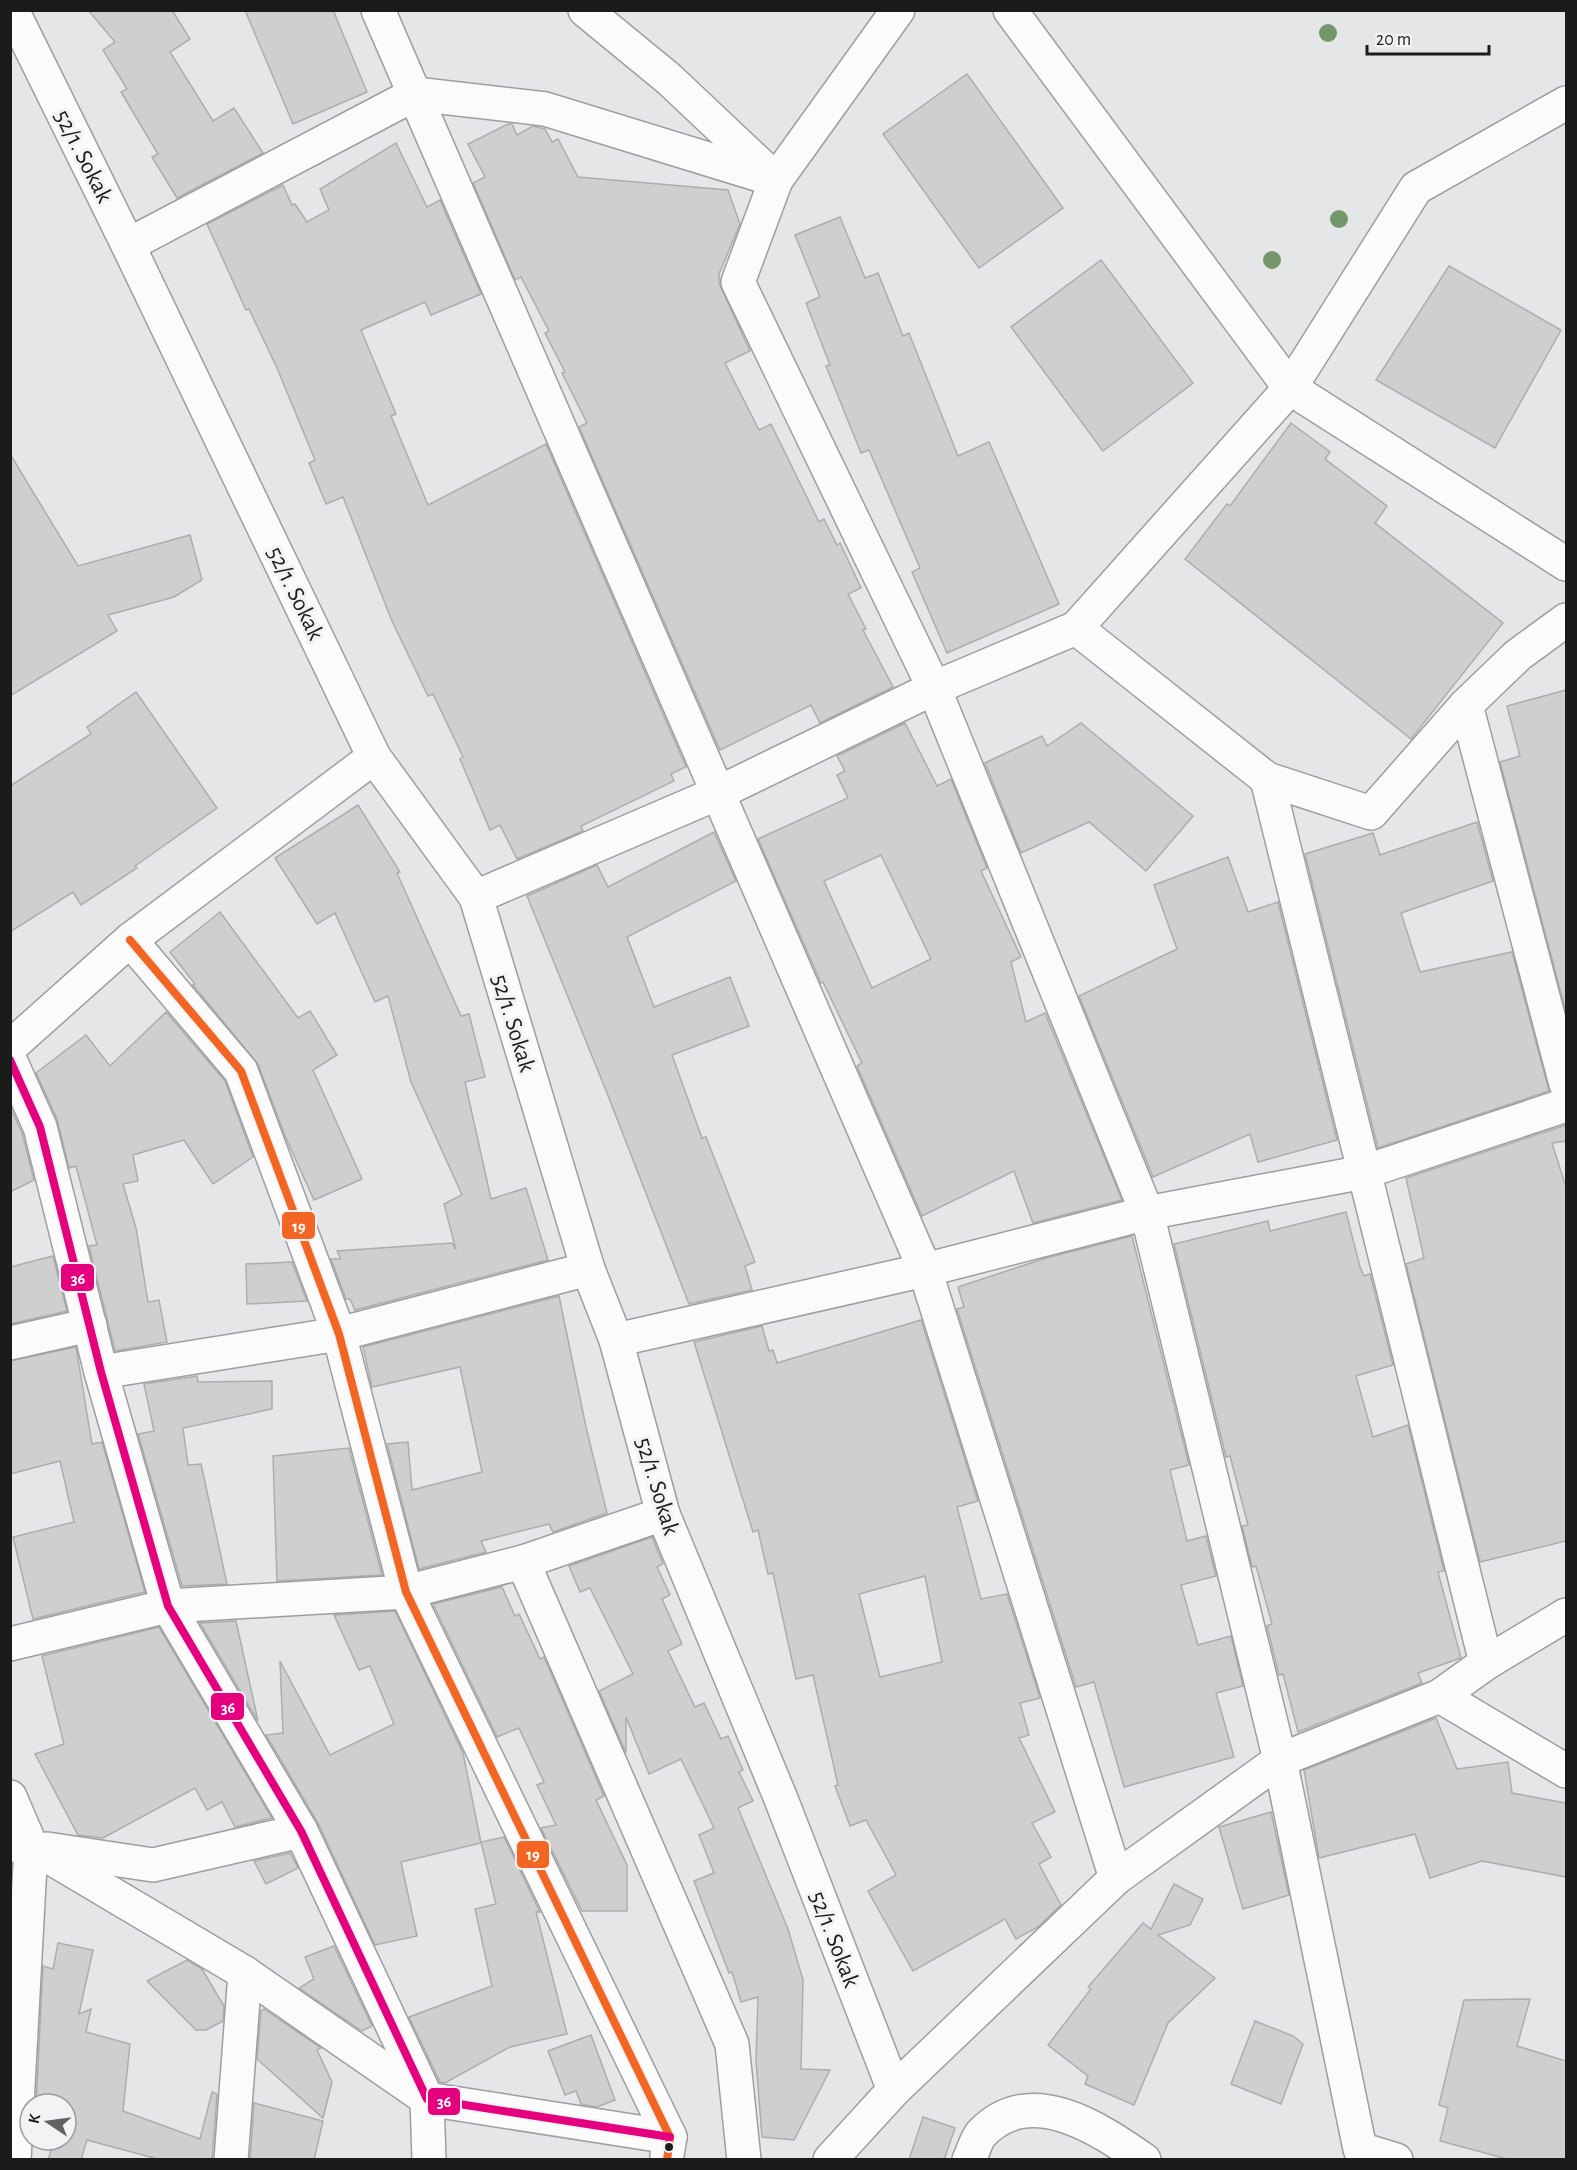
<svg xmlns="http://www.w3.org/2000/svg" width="1577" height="2170" viewBox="0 0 1577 2170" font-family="'Alegreya Sans',sans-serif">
	<rect width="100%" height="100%" fill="#e5e6e7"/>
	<g fill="#cfcfcf" stroke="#adadad" stroke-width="1.5" fill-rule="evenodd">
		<polygon points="88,10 172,10 190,39 170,52 213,121 234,108 263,153 177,198 152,157 158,154 121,92 127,89 103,50 115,42"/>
		<polygon points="245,10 333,10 367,92 293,124"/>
		<polygon points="967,74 1063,208 979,268 883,134"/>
		<polygon points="508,124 512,124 517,135 533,126 545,129 552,142 558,139 578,177 728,190 740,224 719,274 719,283 750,351 725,363 759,430 771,424 819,522 824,519 837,545 840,543 861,588 848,594 866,629 863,630 893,687 820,723 811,705 720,750 579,427 587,423 562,373 565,372 545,333 549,331 521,277 515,280 473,183 485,177 468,144"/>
		<polygon points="396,143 427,207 440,200 481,294 431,315 425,302 361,330 396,414 391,416 428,505 546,444 686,767 671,774 674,781 581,826 583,831 517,859 500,825 490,830 460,759 463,757 433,694 428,696 392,621 343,497 326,504 309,463 315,460 277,368 249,309 246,310 207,224 283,185 292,205 295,204 307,222 329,210 320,189"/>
		<polygon points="840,217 865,278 878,273 903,336 909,333 958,456 989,442 1059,604 947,653 912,572 920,568 869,450 861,453 826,366 830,365 806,303 820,297 795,235"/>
		<polygon points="1101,260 1193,383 1103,451 1011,327"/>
		<polygon points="1449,266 1561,330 1495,448 1376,380"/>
		<polygon points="1291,423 1330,452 1325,459 1387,506 1375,523 1503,623 1411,739 1185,559 1227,504 1230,506"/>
		<polygon points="10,454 78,566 190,535 202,580 174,597 108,615 117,631 10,696"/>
		<polygon points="1566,690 1566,1012 1500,762 1520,756 1507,706"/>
		<polygon points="136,692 217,808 135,866 137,868 81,905 73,892 10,932 10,786 91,734 87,727"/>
		<path d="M905,723L937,786L951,779L987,868L981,871L1021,957L1011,962L1026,1022L1045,1013L1122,1200L1033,1223L1014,1171L922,1216L857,1066L862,1063L823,982L821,983L758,839L848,798L837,775L845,771L837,756ZM881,855L931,959L872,988L824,881Z"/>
		<polygon points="1081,723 1193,816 1146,871 1089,822 1021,853 985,763 1042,736 1047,746"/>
		<polygon points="358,805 400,872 397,873 461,1016 469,1014 485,1077 465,1082 491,1199 526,1188 548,1260 355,1310 350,1299 346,1299 331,1259 341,1259 337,1251 452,1243 456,1250 444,1204 462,1195 411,1082 388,996 375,1002 335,913 317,924 275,858"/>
		<polygon points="1477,822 1493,881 1401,913 1420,972 1512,952 1549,1091 1378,1148 1305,854 1373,833 1380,855"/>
		<polygon points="714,832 736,881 627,937 654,1007 730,977 749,1026 672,1055 702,1138 706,1137 755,1262 745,1266 752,1290 689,1304 607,1093 527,896 597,865 608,887"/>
		<polygon points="1228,857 1248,912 1278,902 1337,1140 1258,1162 1250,1134 1153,1177 1079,996 1177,949 1154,885"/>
		<polygon points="220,912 298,1018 310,1011 337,1055 313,1070 362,1179 314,1200 285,1136 258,1064 193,985 195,984 170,952"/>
		<polygon points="166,1012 225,1081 253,1157 213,1184 184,1140 133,1155 138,1181 123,1184 136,1228 148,1302 159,1300 167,1342 115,1351 89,1246 97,1245 76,1166 69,1168 57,1119 36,1073 86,1035 110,1066"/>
		<polygon points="10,1107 22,1133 34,1180 10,1192"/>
		<polygon points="1566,1125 1566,1141 1552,1143 1566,1187 1566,1541 1480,1562 1406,1264 1424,1258 1406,1178"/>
		<polygon points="1346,1212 1360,1267 1364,1276 1370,1274 1393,1365 1356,1376 1373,1437 1408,1425 1444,1571 1438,1572 1461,1658 1418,1673 1422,1683 1298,1732 1283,1674 1279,1675 1267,1626 1272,1624 1256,1566 1252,1567 1242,1526 1248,1525 1230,1456 1226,1457 1174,1244 1268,1221 1270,1231"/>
		<polygon points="1132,1236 1189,1465 1170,1470 1187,1541 1206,1536 1216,1576 1181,1585 1198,1645 1231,1636 1243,1686 1216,1693 1234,1757 1124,1787 1094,1682 1076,1687 957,1309 964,1307 958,1287 1046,1258"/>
		<polygon points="53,1256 67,1311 10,1324 10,1267"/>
		<polygon points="292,1262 307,1301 247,1304 246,1264"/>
		<polygon points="559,1296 586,1427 607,1513 553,1532 549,1524 481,1541 486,1552 419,1569 387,1444 408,1442 412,1490 482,1472 460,1367 372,1387 363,1347"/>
		<path d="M921,1320L978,1501L957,1507L981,1599L1007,1594L1040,1698L1020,1703L1029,1735L1019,1738L1055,1812L1032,1823L1051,1857L1039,1864L1061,1905L1038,1927L1016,1939L1005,1919L913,1971L868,1891L896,1875L866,1820L850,1826L835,1786L838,1785L813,1675L796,1679L773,1573L768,1574L758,1530L753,1532L694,1342L762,1326L769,1351L773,1350L777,1363ZM925,1576L942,1662L880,1677L859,1594Z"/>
		<polygon points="76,1347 92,1444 102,1442 145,1592 33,1619 13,1537 74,1522 60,1461 10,1474 10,1361"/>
		<polygon points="197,1376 198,1382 272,1381 272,1409 183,1428 188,1465 201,1464 227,1584 182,1586 138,1434 154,1431 144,1384"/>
		<polygon points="349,1448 382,1575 277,1581 273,1456"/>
		<polygon points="652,1537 663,1564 657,1567 670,1595 662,1599 682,1644 668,1651 695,1707 704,1703 721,1739 728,1736 743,1770 739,1772 753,1801 738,1808 788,1929 803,1980 801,2069 830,2070 794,2140 762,2137 756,2060 758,1997 741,2002 732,1972 729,1973 694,1881 714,1873 699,1835 714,1828 681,1759 649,1774 626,1717 626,1753 599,1691 633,1674 590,1588 580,1592 569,1566"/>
		<polygon points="502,1587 515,1616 519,1614 540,1659 544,1657 604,1796 596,1800 627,1865 627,1911 582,1911 541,1828 556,1825 537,1785 544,1782 519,1728 497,1737 433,1604"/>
		<polygon points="395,1611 463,1753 481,1843 401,1862 417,1936 375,1945 318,1823 266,1735 283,1733 280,1661 330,1755 394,1724 370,1666 359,1670 334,1615"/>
		<polygon points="236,1621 258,1721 200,1623"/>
		<polygon points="159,1627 272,1818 235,1827 222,1802 207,1810 195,1788 103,1838 78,1835 35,1754 64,1744 42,1656"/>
		<polygon points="1436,1718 1457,1769 1508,1762 1512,1793 1566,1803 1566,1877 1482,1861 1430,1878 1415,1834 1319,1858 1304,1770"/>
		<polygon points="1271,1812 1289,1895 1243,1909 1219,1827"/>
		<polygon points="504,1837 540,1912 536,1912 567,2034 510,2047 445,2083 440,2082 409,2017 492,1986 475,1909 496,1904 481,1842"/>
		<polygon points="290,1853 298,1868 266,1884 254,1861"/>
		<polygon points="1174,1884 1203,1899 1190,1925 1158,1935 1215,1978 1168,2023 1134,2105 1085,2084 1088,2076 1048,2045 1091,1989 1088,1987 1143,1923 1151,1929"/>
		<polygon points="58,1943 93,1950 79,2014 91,2009 86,2032 130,2044 123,2111 200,2139 212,2092 217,2094 212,2160 161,2160 87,2140 81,2160 48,2160 54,2140 66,2140 66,2104 36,2104 43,1966 53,1969"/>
		<polygon points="334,1946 372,2026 362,2031 299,1988 314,1979 305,1957"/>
		<polygon points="187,1960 202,1969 224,2006 223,2021 206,2030 196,2030 147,1981"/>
		<polygon points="1530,1999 1517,2046 1566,2061 1566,2160 1511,2160 1440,2141 1448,2108 1439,2105 1464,2000"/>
		<polygon points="264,2009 321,2048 317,2050 332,2082 323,2118 257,2059 261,2011"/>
		<polygon points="1255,2021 1293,2036 1303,2044 1281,2104 1231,2084"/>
		<polygon points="591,2035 615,2100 597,2107 581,2104 576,2091 565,2095 548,2051"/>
		<polygon points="254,2103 323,2121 314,2160 250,2160"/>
		<polygon points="923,2117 955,2128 944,2160 909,2160"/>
	</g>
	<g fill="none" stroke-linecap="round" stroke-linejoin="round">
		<defs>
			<g id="minor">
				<polyline points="378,10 925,1270 1116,1878"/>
				<polyline points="898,10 776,180 738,282 934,688 1147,1213 1280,1760 1360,2149 1396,2160"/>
				<polyline points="1010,10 1290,388 1566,564"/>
				<polyline points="128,245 415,94 545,109 776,180 669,79 585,10"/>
				<polyline points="1076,628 1290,388 1416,188 1566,103"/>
				<polyline points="1466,705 1566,1084"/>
				<polyline points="1267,779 1486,1663"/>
				<polyline points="476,897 718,793 934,688 1076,628 1267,779 1371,813 1466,705 1518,655 1566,620"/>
				<polyline points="130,940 241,1071 339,1334 406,1592 670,2137 667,2155"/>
				<polyline points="10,1047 130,940 374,757"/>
				<polyline points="10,1060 40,1127 101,1372 168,1606 301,1831 427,2099 670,2137"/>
				<polyline points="616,1340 925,1270 1147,1213 1364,1172 1566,1105"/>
				<polyline points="10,1343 90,1325"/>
				<polyline points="101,1372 339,1334 588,1269"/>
				<polyline points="523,1562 732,2044 744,2160"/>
				<polyline points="10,1644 168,1606 406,1592 523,1562 663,1514"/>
				<polyline points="1440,1696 1566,1771"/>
				<polyline points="10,1797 31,1846 14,2160"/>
				<polyline points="10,1845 31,1846 245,1973 427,2099 429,2160"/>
				<polyline points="47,1849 153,1865 301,1831"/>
				<polyline points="231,2160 245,1973"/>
				<polyline points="830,2160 894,2090 1116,1878 1280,1760 1440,1696 1486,1663 1566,1615"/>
				<path d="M969,2160C973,2152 976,2140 981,2134C1030,2082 1098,2128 1144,2160"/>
			</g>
			<polyline id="major" points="12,10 128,245 374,757 476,897 588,1269 616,1340 663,1514 781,1799 894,2090"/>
		</defs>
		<use href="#minor" stroke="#9e9ea0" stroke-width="36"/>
		<use href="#major" stroke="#9e9ea0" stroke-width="36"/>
		<use href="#minor" stroke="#fbfbfb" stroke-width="33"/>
		<use href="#major" stroke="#fbfbfb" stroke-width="33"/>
		<defs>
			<polyline id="bus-1" points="130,940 241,1071 339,1334 406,1592 670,2137 667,2160"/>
			<polyline id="bus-2" points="10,1060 40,1127 101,1372 168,1606 301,1831 427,2099 670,2137"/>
		</defs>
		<use href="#bus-1" stroke="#f1f3f5" stroke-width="12"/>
		<use href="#bus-2" stroke="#f1f3f5" stroke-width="12"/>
		<use href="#bus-1" stroke="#f26522" stroke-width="8"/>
		<use href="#bus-2" stroke="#e5007d" stroke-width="8"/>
	</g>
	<g fill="#73966a">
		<circle cx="1328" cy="33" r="9"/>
		<circle cx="1339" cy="219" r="9"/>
		<circle cx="1272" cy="260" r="9"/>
	</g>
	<circle fill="#1a1b1b" stroke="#f1f3f5" stroke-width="2" cx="669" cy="2147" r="5"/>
	<g text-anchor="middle" stroke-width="6" stroke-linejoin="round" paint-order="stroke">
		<g font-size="24" fill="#1a1b1b" stroke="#f1f3f5">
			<text transform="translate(84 156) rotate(63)" y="8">52/1. Sokak</text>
			<text transform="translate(296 593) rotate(64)" y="8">52/1. Sokak</text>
			<text transform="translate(514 1023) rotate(73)" y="8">52/1. Sokak</text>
			<text transform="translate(658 1486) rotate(73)" y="8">52/1. Sokak</text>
			<text transform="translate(835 1939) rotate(69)" y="8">52/1. Sokak</text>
		</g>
	</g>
	<g stroke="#f1f3f5" stroke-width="2">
		<rect x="281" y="1211" width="35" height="29" rx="6" fill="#f26522"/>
		<rect x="60" y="1263" width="35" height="29" rx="6" fill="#e5007d"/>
		<rect x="210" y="1692" width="35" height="29" rx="6" fill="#e5007d"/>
		<rect x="516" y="1840" width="34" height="29" rx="6" fill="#f26522"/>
		<rect x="427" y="2087" width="34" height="29" rx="6" fill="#e5007d"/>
	</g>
	<g font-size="16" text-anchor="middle" font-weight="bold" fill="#fff">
		<text x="299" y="1232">19</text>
		<text x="78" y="1284">36</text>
		<text x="228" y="1713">36</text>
		<text x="533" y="1860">19</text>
		<text x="444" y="2107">36</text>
	</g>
	<rect width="1577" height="2170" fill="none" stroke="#1a1b1b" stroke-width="24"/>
	<g transform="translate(48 2122) rotate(283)"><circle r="28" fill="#f1f3f5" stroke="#9b9d9e" stroke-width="1.5"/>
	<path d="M0-4.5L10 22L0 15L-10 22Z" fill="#616262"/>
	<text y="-9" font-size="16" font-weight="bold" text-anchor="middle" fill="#1a1b1b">K</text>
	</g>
	<path d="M1367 45v9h122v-9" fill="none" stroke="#1a1b1b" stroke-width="3"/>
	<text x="1376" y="45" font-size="18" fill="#1a1b1b" stroke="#f1f3f5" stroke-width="4.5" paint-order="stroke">20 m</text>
</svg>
